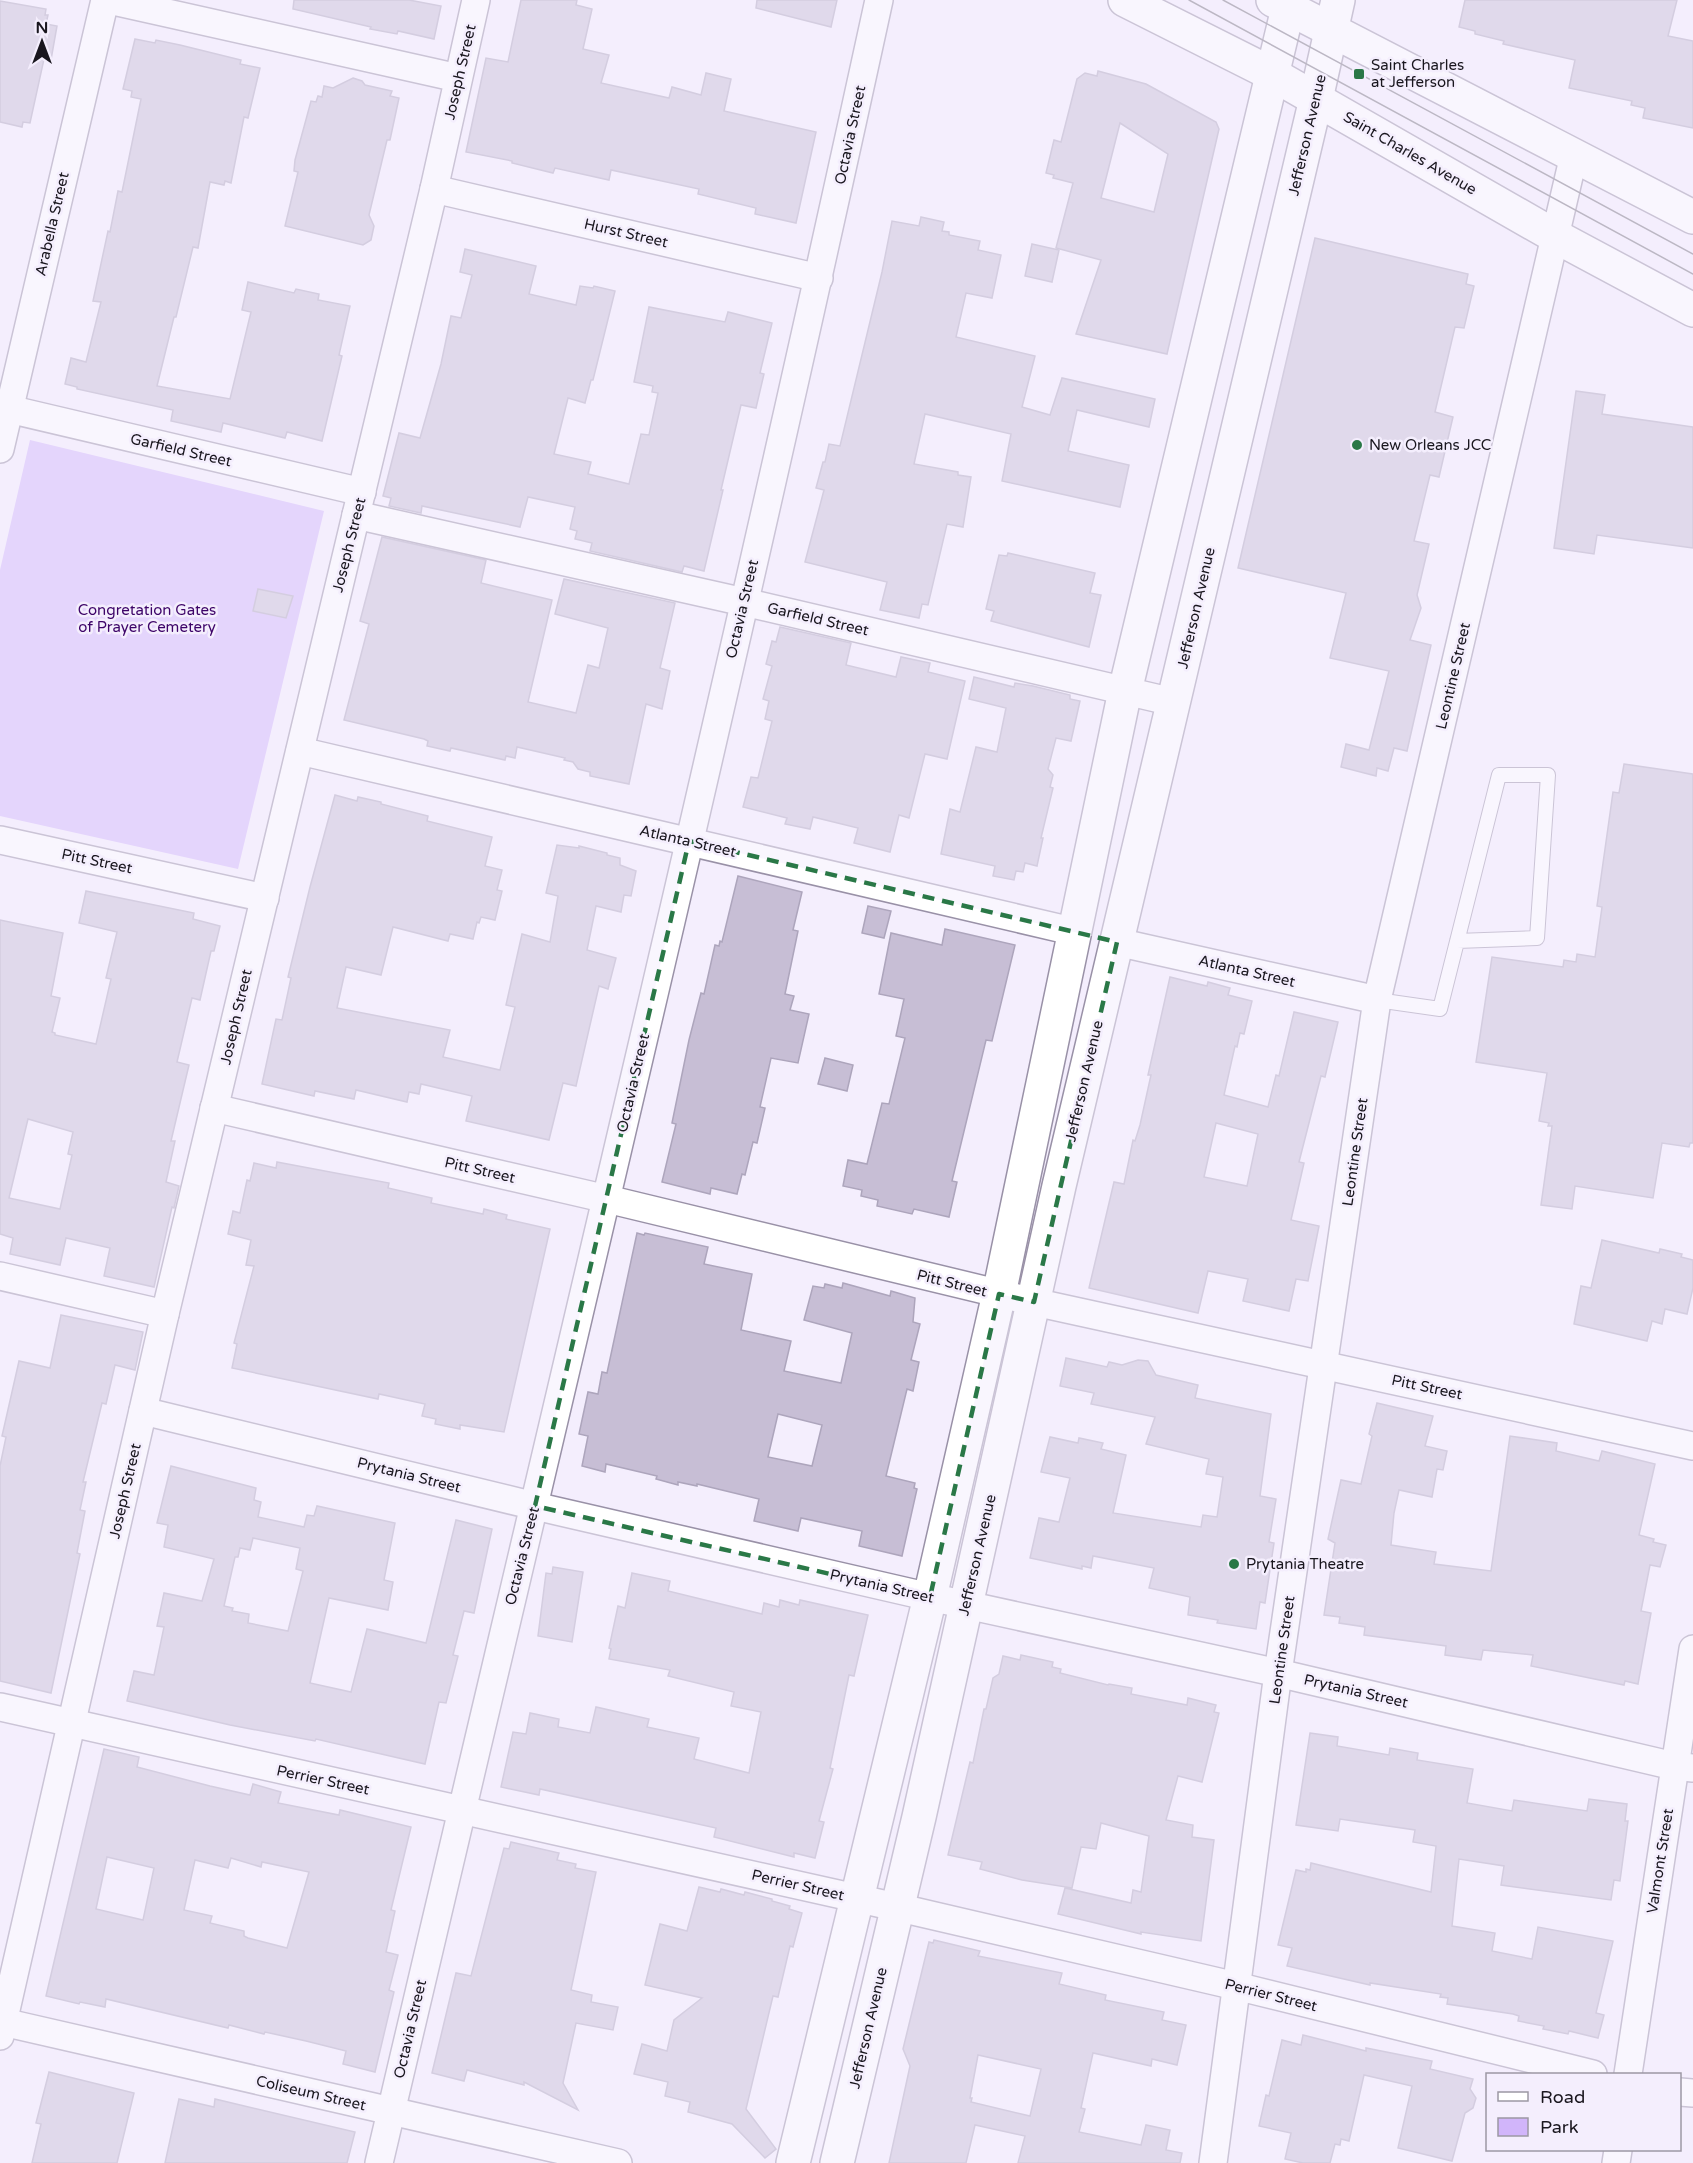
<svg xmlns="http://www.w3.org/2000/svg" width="1693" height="2163" viewBox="0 0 1693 2163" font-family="'Varela Round',sans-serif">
	<rect width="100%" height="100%" fill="#f4eefd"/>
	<polygon fill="#d1b5fa" points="30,440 324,511 238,869 0,816 0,570"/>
	<g fill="#c7bed5" stroke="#ada5bc" stroke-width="1.5" fill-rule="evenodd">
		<polygon points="294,0 409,0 441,6 434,39 398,31 397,34 370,29 371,27 293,9"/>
		<polygon points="521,0 577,0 576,5 592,9 583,49 609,55 601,83 669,98 672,87 701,95 706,73 731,79 724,111 816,132 796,223 755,214 756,208 698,194 699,189 611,170 609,180 555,168 553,173 512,163 512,161 466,152 486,58 508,62"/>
		<polygon points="757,0 837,0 831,27 756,8"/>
		<polygon points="1465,0 1677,0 1668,36 1693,41 1693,128 1643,118 1645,108 1631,105 1632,101 1569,88 1575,60 1503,44 1504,41 1475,34 1475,31 1459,27"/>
		<polygon points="0,1 46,9 45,15 48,15 46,24 57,26 51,60 44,59 30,123 23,122 22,127 0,122"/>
		<polygon points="135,39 155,43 156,40 180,45 241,60 240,64 260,68 248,118 244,117 231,183 225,181 224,185 210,182 198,248 193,247 176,317 174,317 157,386 230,399 251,312 242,310 248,282 294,293 296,289 319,294 318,300 350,306 339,355 342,356 322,441 287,432 285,438 223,423 221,432 171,421 173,410 77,389 77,387 65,384 71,358 86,362 101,302 93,301 108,231 110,232 118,191 122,192 141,99 131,97 132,91 123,89"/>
		<path d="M1098,71L1146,84L1216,122L1219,129L1167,354L1076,334L1101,260L1056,248L1073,183L1053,178L1054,175L1046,173L1054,140L1061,142L1077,79L1085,73L1097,76ZM1120,123L1168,154L1154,212L1101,198Z"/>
		<polygon points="353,78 362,81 365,85 392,91 390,96 399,98 390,140 387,140 369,215 374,226 371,240 363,245 285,226 298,172 294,171 295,160 311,101 316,102 318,96 322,97 324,86 333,88"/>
		<polygon points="921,217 944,222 942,231 949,232 949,235 980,241 978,250 1001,255 992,298 966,293 956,337 1035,356 1022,407 1050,415 1062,378 1155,399 1149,427 1077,410 1068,451 1129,465 1120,507 1002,481 1011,434 925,414 914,464 958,472 958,475 971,477 963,527 947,524 928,605 922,604 919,618 880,610 887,582 805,562 824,490 816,488 823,462 825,462 829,444 840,446 882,272 892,221 919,226"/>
		<polygon points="1315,238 1468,274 1466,284 1474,286 1464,328 1455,327 1435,412 1453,417 1439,477 1430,475 1414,541 1429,544 1417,595 1421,608 1410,640 1431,645 1407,751 1394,748 1388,771 1377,768 1376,776 1341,767 1346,744 1369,750 1389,671 1330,658 1346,593 1238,568"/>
		<polygon points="1032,244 1059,250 1052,282 1025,276"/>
		<polygon points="465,249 536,266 529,294 576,305 580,286 593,288 594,286 615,291 593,380 591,380 585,403 568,398 554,454 591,462 588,474 629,484 641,434 649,435 658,393 652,392 653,386 634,382 649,307 725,322 728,312 772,323 760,373 764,374 756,408 741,405 721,490 723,490 704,571 684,566 682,572 590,551 592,543 575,539 577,531 570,529 575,507 528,497 520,527 422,506 421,513 389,506 391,498 383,496 399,433 420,438 441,364 451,316 461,318 472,275 460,272"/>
		<polygon points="1576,391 1605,395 1602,414 1693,427 1693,548 1597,535 1594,554 1554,548"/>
		<polygon points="382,537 486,560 481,583 552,600 528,702 576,713 588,665 599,668 608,628 555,614 564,579 675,603 660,668 670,671 662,709 646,704 629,784 590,776 590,772 578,769 573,762 564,760 565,758 517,747 515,758 506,756 505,760 451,748 450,751 427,746 428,741 424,739 344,720 369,624 360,621"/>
		<polygon points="1008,553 1095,573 1090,593 1101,595 1089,647 991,621 994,611 986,609 999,555 1007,556"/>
		<polygon points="258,589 293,596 286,618 253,611"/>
		<polygon points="780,627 851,643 846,665 896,677 901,657 930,663 928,672 965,681 947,759 925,754 909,818 899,815 890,852 854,843 858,828 813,817 810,829 785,824 787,818 743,807 751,777 758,778 772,721 765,719 769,701 763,699 772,666 766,664 772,641 776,642"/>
		<polygon points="974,677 1014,687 1015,683 1033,686 1070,695 1070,699 1080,701 1071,741 1056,738 1048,769 1053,775 1050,787 1053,788 1041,838 1043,838 1037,866 1025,863 1023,872 1016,871 1014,880 993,876 995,866 941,854 950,809 960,812 976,747 997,752 1006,708 969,699"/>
		<polygon points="1624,764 1693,774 1693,1143 1690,1143 1689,1147 1662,1143 1653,1198 1575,1186 1572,1209 1541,1205 1552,1126 1548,1126 1549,1123 1539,1121 1547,1073 1476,1062 1492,957 1563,967 1564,960 1576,962 1577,954 1595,957 1602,907 1597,906 1613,792 1619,793"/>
		<polygon points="335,795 357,801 358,797 381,802 381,804 428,816 427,821 492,837 485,866 502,870 497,890 502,891 495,920 481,917 479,923 477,922 473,939 450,934 448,941 393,927 381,975 346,967 337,1008 450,1030 443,1057 500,1070 515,1007 506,1005 522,934 550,942 558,896 546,893 557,845 579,848 579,846 607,853 607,855 620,858 620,865 636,871 631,896 624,895 621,912 596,906 587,950 616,958 608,989 599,986 576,1086 563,1083 549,1140 466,1121 472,1096 421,1084 419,1094 409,1092 407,1102 356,1090 354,1099 315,1091 314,1096 262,1084 276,1019 282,1020 291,978 288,977 310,887"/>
		<polygon points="738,876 802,892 793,930 798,931 785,994 794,996 790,1010 809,1014 798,1063 771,1058 760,1107 765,1108 757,1143 753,1142 745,1175 742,1174 737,1194 711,1188 710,1194 662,1182 676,1124 672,1123 689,1040 701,993 704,994 715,945 719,946 720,941 722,942"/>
		<path d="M86,891L194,913L193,919L220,926L214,951H211L200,1000L192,998L177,1062L189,1065L171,1141H175L166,1182L179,1186L174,1208L172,1207L154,1287L104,1276L110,1248L66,1238L60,1265L10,1254L13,1238L0,1234V920L63,933L51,996L60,998L52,1032L55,1033V1035L96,1044L111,979L106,978L117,932L79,923ZM28,1119L73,1132L68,1154L72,1155L60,1209L9,1198Z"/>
		<polygon points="868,906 891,911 884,938 862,933"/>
		<polygon points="945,929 1015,945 992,1041 986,1040 952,1181 957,1182 949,1217 914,1209 912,1214 877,1206 878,1200 861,1196 862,1190 843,1186 848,1160 867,1164 882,1103 889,1104 905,1038 896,1036 904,999 879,994 891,933 942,945"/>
		<path d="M1170,977L1207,986L1208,982L1230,988L1228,995L1252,1001L1244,1034L1240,1033L1237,1047L1235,1046L1224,1095L1268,1107L1276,1075L1279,1076L1294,1012L1338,1022L1325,1077L1321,1076L1299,1162L1304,1163L1291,1220L1319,1226L1308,1281L1296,1279L1289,1311L1243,1301L1248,1279L1208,1271L1198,1313L1089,1288L1114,1182L1124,1184L1133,1140L1135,1141L1140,1125L1151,1075H1148ZM1216,1123L1258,1134L1247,1186L1204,1177Z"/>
		<polygon points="825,1058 853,1065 847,1091 818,1084"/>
		<polygon points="277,1162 389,1183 388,1188 432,1198 431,1203 483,1214 484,1209 507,1215 506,1219 550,1229 504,1432 460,1425 460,1429 435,1424 436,1419 422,1416 425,1404 379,1394 378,1399 232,1368 237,1344 234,1343 254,1266 246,1265 251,1240 228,1234 233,1211 240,1213 247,1180 250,1181 254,1163 276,1168"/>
		<path d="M637,1233L644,1235L645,1233L708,1247L704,1264L752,1274L741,1330L791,1341L784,1371L841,1383L852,1333L804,1320L813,1286L824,1288L825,1284L842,1288L843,1283L890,1296L891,1291L915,1298L913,1322L920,1324L911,1360L919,1362L913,1391L907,1389L886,1476L915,1483L914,1488L917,1489L902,1556L859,1546L862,1531L801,1518L798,1531L754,1521L759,1499L697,1484V1486L678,1482V1485L656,1479L657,1476L606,1464L605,1472L582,1466L588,1436L579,1434L588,1392L598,1394L602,1372L607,1373ZM778,1414L822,1425L812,1466L768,1457Z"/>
		<polygon points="1602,1240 1659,1253 1660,1249 1682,1254 1681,1257 1693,1260 1693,1288 1687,1314 1665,1309 1662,1324 1652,1321 1647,1341 1574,1324 1581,1286 1591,1288"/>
		<polygon points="61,1315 143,1332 135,1370 115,1365 106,1404 102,1403 83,1482 86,1482 80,1510 85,1511 77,1553 80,1554 51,1693 0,1681 0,1466 6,1437 2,1436 19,1361 50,1368"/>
		<polygon points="1066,1358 1107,1367 1109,1362 1122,1365 1138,1360 1148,1361 1156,1375 1198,1385 1195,1398 1271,1414 1260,1496 1276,1499 1269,1542 1274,1543 1265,1603 1260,1602 1256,1629 1217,1623 1218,1620 1188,1615 1190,1597 1149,1588 1154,1568 1093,1556 1091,1568 1082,1566 1082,1569 1030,1558 1039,1518 1059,1522 1070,1478 1041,1472 1050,1437 1078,1443 1079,1438 1103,1443 1101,1449 1126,1455 1113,1513 1201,1527 1203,1515 1217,1517 1223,1477 1206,1474 1209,1459 1146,1444 1155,1417 1091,1404 1094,1393 1060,1386"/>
		<polygon points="1377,1403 1433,1416 1425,1446 1447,1451 1443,1470 1437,1469 1432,1497 1399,1490 1394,1513 1391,1545 1436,1552 1434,1564 1491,1571 1510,1436 1557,1443 1556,1451 1599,1461 1602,1451 1655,1464 1639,1535 1654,1539 1653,1542 1666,1545 1660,1567 1650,1565 1641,1611 1651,1613 1638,1684 1625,1681 1624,1685 1531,1666 1533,1655 1483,1650 1481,1660 1445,1655 1446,1646 1364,1635 1365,1627 1339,1623 1340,1617 1324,1615 1335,1543 1328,1539 1341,1480 1361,1484 1372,1436 1369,1434"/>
		<path d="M171,1466L256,1488L254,1500L261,1502L258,1517L304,1527L307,1515L314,1516L317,1506L395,1523L384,1580L393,1582L388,1610L329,1598L310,1683L351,1692L367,1629L426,1643L456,1520L492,1529L474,1613L464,1611L453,1655L458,1656L446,1703L439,1702L425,1764L316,1739L315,1741L230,1725L127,1701L134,1671L154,1675L164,1627L157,1626L164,1593L202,1601L214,1559L164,1547L168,1525L157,1523ZM253,1538L300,1548L296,1569L303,1571L288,1631L248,1623L249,1614L232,1611L233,1608L224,1606L235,1557H238L240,1548L250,1550Z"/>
		<polygon points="553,1567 583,1572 572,1642 538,1636 546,1573 552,1574"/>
		<polygon points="632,1573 670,1581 668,1591 762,1614 764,1603 779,1607 780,1600 799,1605 800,1600 868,1615 854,1676 849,1675 830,1768 833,1769 819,1821 824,1822 815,1858 794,1853 794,1857 714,1837 716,1828 540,1789 539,1795 501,1787 513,1732 526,1734 530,1713 559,1719 558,1727 590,1733 596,1707 649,1719 647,1727 699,1738 694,1759 749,1773 761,1712 731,1706 734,1692 668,1676 670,1670 609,1659 611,1649 609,1648 618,1606 625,1608"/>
		<polygon points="1021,1655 1053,1662 1052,1667 1061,1669 1060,1673 1108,1685 1109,1684 1132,1688 1131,1694 1187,1705 1188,1698 1216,1705 1214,1712 1219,1713 1202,1782 1178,1776 1166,1820 1193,1825 1192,1837 1214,1840 1201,1941 1141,1932 1141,1934 1058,1914 1065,1888 1131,1903 1133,1890 1141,1892 1149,1836 1101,1823 1096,1849 1081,1847 1072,1888 1022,1880 980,1869 982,1862 948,1855 970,1762 973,1763 984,1709 986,1709 993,1678 999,1674 1003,1656 1020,1660"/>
		<polygon points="1310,1733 1338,1737 1337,1746 1389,1755 1390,1748 1418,1753 1417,1760 1473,1769 1467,1803 1512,1811 1514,1800 1587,1811 1589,1799 1627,1804 1625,1821 1628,1821 1620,1881 1614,1880 1611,1900 1501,1885 1504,1866 1459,1859 1452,1926 1495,1933 1492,1951 1532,1959 1538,1927 1613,1941 1596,2013 1604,2015 1598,2038 1569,2031 1568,2034 1543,2029 1544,2026 1518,2021 1519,2016 1513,2014 1447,2004 1448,1998 1440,1997 1441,1994 1370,1983 1370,1985 1287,1966 1292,1948 1278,1945 1296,1870 1306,1872 1306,1869 1310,1870 1311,1863 1431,1892 1436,1846 1413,1842 1415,1830 1340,1819 1338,1831 1296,1825"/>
		<path d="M104,1749L139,1757L137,1767L210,1786L250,1795L253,1784L281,1792L278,1803L339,1815L340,1810L411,1827L391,1910L395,1911L386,1952L398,1955L389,1990L394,1992L375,2072L343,2064L346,2051L306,2041L265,2032L264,2034L229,2025L228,2028L106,1999L105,2007L80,2002L79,2004L46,1996ZM107,1857L154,1868L143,1920L96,1909ZM231,1858L261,1867L262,1862L309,1872L287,1948L248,1938L244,1936V1931L210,1923L212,1916L184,1910L195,1860L228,1868Z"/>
		<polygon points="511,1842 559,1853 557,1860 576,1864 575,1868 596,1872 571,1990 592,1995 591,2002 618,2007 613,2030 576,2023 563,2083 578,2110 524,2082 524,2085 467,2070 464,2081 432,2073 456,1973 471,1976 504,1848 509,1849"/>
		<polygon points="699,1887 720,1892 721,1889 744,1895 745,1892 772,1899 772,1901 790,1906 789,1909 802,1913 793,1947 790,1946 778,1997 773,1996 746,2109 776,2149 765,2158 732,2124 688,2112 690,2102 665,2096 668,2082 634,2074 642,2044 667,2051 674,2020 702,1998 645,1985 660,1924 687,1931"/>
		<path d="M934,1940L980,1951L978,1956L1062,1973L1059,1984L1106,1995L1105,2000L1164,2012L1162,2020L1186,2025L1177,2065L1152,2059L1151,2066L1093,2053L1081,2108L1085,2109L1079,2132L1141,2145L1146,2125L1170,2130L1166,2150L1182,2153L1180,2163H1018L1025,2136L975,2125L966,2163H889L910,2066L903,2049L929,1942L933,1943ZM978,2055L1041,2069L1030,2116L971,2102L972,2098H970Z"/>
		<polygon points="1303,2035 1366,2051 1366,2048 1432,2061 1430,2069 1473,2079 1470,2089 1476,2098 1473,2108 1465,2113 1452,2161 1398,2148 1412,2086 1364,2075 1349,2141 1341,2139 1340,2145 1335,2144 1330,2163 1303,2163 1285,2159 1291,2133 1259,2126 1266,2095 1269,2096 1282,2040 1301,2045"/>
		<polygon points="49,2072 134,2093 117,2163 32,2163 41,2124 36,2123"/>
		<polygon points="179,2099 214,2107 215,2099 355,2132 347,2163 165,2163"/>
	</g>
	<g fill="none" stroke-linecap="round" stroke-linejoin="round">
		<defs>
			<polyline id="service" points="1377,1000 1440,1009 1499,775 1548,775 1537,938 1457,941"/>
			<g id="minor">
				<polyline points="109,0 458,78"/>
				<polyline points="434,189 819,278"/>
				<polyline points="0,407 362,492"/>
				<polyline points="0,449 105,0"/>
				<polyline points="356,515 744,602 1173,702"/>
				<polyline points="300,751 1076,932"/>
				<polyline points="0,840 265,898"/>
				<polyline points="1117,942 1377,1000"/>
				<polyline points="214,1108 607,1199 1034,1302 1693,1446"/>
				<polyline points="0,1276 165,1314"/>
				<polyline points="143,1411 535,1506 930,1597 1278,1673 1674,1766 1693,1768"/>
				<polyline points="0,1707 896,1907 1236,1986 1593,2074"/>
				<polyline points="3,2022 618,2163"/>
				<polyline points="0,2036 165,1314 434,189 476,0"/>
				<polyline points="1628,2074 1693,1649"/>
				<polyline points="1680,2092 1693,2093"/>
				<path d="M379,2163C548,1442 722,723 879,0"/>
				<polyline points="1213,2163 1278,1673 1377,1000 1574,155"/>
				<polyline points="1616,2163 1618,2150"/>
			</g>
			<g id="tertiary">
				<polyline points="793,2163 930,1597 999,1294 1125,691 1290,0"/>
				<polyline points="837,2163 919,1817 1059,1186 1316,99 1338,0"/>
			</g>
			<g id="secondary">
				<polyline points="1125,0 1272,74 1555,236 1693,310"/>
				<polyline points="1273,0 1693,217"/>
			</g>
		</defs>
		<use href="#service" stroke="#9991a7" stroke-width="16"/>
		<use href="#minor" stroke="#9991a7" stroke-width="30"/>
		<use href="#tertiary" stroke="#9991a7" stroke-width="36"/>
		<use href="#secondary" stroke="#9991a7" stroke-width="36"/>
		<use href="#service" stroke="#fff" stroke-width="14"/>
		<use href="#minor" stroke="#fff" stroke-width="27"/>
		<use href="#tertiary" stroke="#fff" stroke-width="33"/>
		<use href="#secondary" stroke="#fff" stroke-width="33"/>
		<g stroke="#78747f" stroke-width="1.5">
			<polyline points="1189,0 1693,274"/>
			<polyline points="1223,0 1693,254"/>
		</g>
	</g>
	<path d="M0 0H1693V2163H0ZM689,841L1117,942L1034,1302L999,1294L930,1597L535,1506Z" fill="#f4eefd" fill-opacity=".55" fill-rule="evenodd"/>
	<path fill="none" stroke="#2a7847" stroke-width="4.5" stroke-dasharray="12 8" stroke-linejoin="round" d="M689,841L1117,942L1034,1302L999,1294L930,1597L535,1506Z"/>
	<g fill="#2a7847" stroke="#f4eefd" stroke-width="2">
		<rect x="1353" y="68" width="12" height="12" rx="3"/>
		<circle cx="1357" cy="445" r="6"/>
		<circle cx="1234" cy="1564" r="6"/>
	</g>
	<g text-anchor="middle" stroke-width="5" stroke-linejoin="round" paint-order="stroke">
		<g font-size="15" fill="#19161e" stroke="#f4eefd" text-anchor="start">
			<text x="1371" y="70">Saint Charles<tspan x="1371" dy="17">at Jefferson</tspan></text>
			<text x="1369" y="450">New Orleans JCC</text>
			<text x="1246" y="1569">Prytania Theatre</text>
		</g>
		<g font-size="15" fill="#19161e" stroke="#f4eefd">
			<text transform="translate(460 72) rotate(-77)" y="5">Joseph Street</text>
			<text transform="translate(850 135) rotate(-78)" y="5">Octavia Street</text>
			<text transform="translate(1307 135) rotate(-77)" y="5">Jefferson Avenue</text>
			<text transform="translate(1410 153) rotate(30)" y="5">Saint Charles Avenue</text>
			<text transform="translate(52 224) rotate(-77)" y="5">Arabella Street</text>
			<text transform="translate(626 233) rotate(13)" y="5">Hurst Street</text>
			<text transform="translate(181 450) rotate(13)" y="5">Garfield Street</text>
			<text transform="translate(349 545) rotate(-76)" y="5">Joseph Street</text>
			<text transform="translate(1196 608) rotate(-77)" y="5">Jefferson Avenue</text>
			<text transform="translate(742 609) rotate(-77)" y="5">Octavia Street</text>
			<text transform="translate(818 619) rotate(13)" y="5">Garfield Street</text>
			<text transform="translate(1453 676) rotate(-77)" y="5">Leontine Street</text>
			<text transform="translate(688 841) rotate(13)" y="5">Atlanta Street</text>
			<text transform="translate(97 861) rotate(12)" y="5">Pitt Street</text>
			<text transform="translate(1247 971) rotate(13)" y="5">Atlanta Street</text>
			<text transform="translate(236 1017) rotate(-77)" y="5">Joseph Street</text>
			<text transform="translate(1084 1081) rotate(-77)" y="5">Jefferson Avenue</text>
			<text transform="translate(633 1083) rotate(-77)" y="5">Octavia Street</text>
			<text transform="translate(1355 1152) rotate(-82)" y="5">Leontine Street</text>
			<text transform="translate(480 1170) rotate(13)" y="5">Pitt Street</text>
			<text transform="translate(952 1283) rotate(14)" y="5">Pitt Street</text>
			<text transform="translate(1427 1387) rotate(12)" y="5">Pitt Street</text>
			<text transform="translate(409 1475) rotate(14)" y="5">Prytania Street</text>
			<text transform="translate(125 1491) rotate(-77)" y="5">Joseph Street</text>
			<text transform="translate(977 1555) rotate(-77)" y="5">Jefferson Avenue</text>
			<text transform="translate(522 1556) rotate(-76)" y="5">Octavia Street</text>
			<text transform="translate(882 1586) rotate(13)" y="5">Prytania Street</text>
			<text transform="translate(1282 1650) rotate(-82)" y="5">Leontine Street</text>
			<text transform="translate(1356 1691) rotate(13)" y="5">Prytania Street</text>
			<text transform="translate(323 1780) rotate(12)" y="5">Perrier Street</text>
			<text transform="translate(1660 1861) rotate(-81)" y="5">Valmont Street</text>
			<text transform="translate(798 1885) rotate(13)" y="5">Perrier Street</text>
			<text transform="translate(1271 1995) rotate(14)" y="5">Perrier Street</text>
			<text transform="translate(868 2028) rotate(-77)" y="5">Jefferson Avenue</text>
			<text transform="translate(410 2029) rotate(-77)" y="5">Octavia Street</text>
			<text transform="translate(311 2093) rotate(13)" y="5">Coliseum Street</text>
		</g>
		<g font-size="15" fill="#3d0468" stroke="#f4eefd">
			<text x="147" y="615">Congretation Gates<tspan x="147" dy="17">of Prayer Cemetery</tspan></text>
		</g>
	</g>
	<rect x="1486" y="2073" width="195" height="78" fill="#f4eefd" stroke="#9c98a4" stroke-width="1.5"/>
	<rect x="1498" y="2092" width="30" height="9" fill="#ffffff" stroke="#9c98a4" stroke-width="1.5"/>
	<text x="1540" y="2103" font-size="18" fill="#19161e">Road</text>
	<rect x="1498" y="2118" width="30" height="18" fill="#d1b5fa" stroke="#9c98a4" stroke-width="1.5"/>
	<text x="1540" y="2133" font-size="18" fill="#19161e">Park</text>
	<g transform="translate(42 42)" stroke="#f4eefd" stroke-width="4.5" paint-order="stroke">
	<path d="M0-4.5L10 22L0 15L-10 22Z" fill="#19161e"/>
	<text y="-9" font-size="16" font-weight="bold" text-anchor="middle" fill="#19161e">N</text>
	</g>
</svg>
